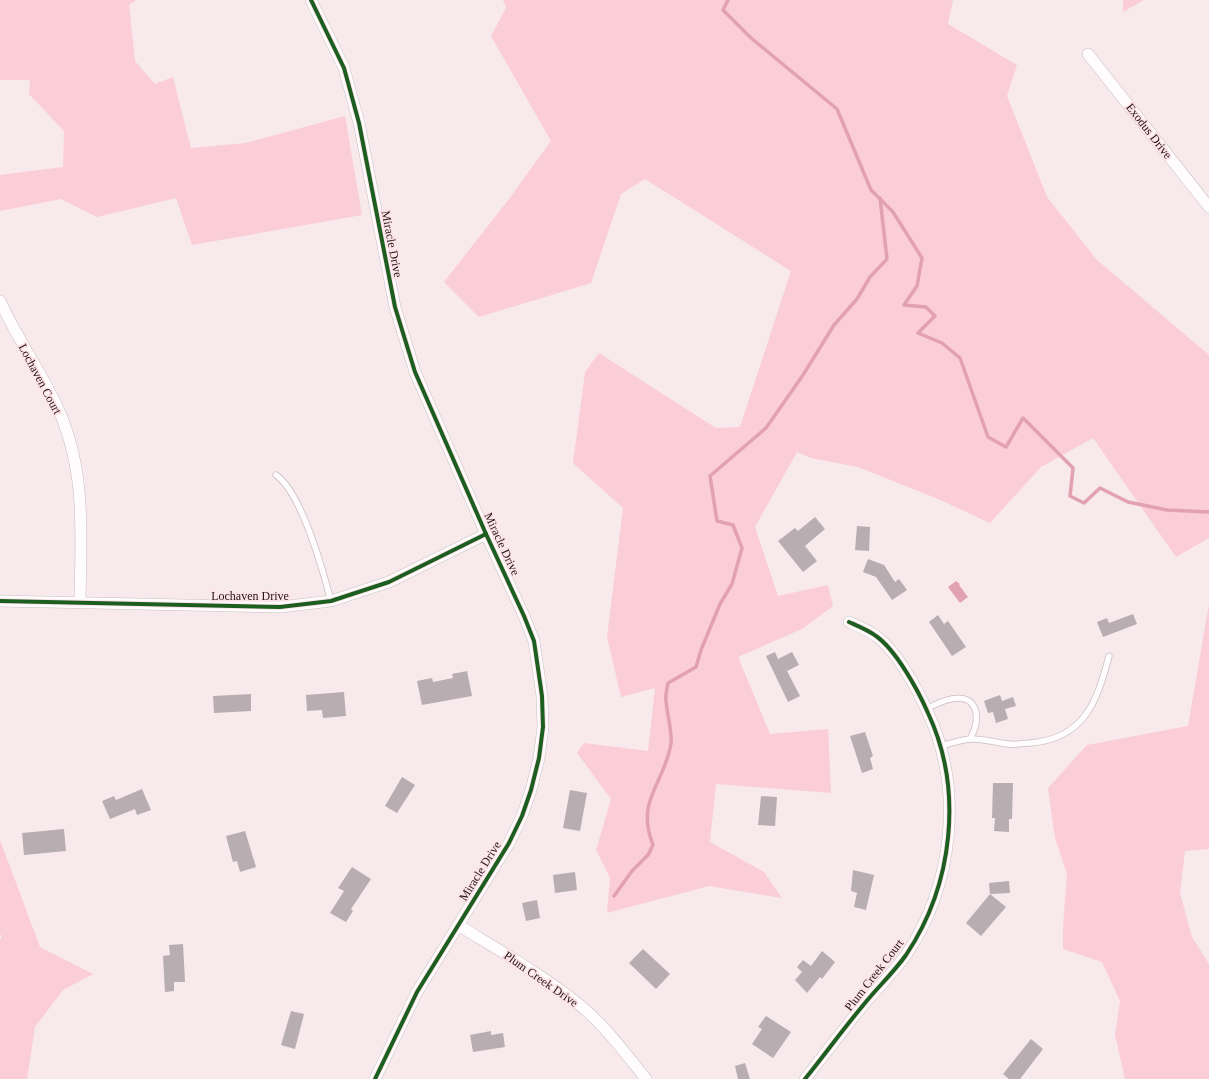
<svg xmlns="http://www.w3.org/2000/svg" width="1209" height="1079" viewBox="0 0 1209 1079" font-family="'Times New Roman',serif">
	<rect width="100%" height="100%" fill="#f8e9ec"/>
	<g fill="#fbcdd7">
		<polygon points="0,0 136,0 129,5 135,61 155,84 173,77 191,148 246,143 345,116 362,215 192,245 176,198 97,217 61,199 0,211 0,175 63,167 64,131 29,94 30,80 0,80"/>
		<polygon points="503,0 953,0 948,24 1017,65 1007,96 1047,197 1097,260 1209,355 1209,538 1176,557 1093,438 1041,467 990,523 938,499 858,467 811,458 797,452 755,527 778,596 828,585 833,606 802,629 738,657 770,734 828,729 831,793 716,784 710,842 764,872 782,898 709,886 607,913 610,878 596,850 611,799 577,753 584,743 648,751 655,688 621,697 607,637 623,508 573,463 585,372 599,353 716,428 740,427 791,271 645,179 621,194 591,283 479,317 444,282 509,199 551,141 491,36 506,8"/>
		<polygon points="1123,0 1144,0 1123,12"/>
		<polygon points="1209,604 1209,849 1185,851 1180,893 1192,937 1209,964 1209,1079 1125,1079 1115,1035 1120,1001 1102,962 1063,949 1063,926 1067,874 1055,838 1048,788 1087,745 1188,726"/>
		<polygon points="0,840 40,947 93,974 63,990 35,1027 27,1079 0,1079 0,940 2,937 0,934"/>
	</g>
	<polygon fill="#e2a1b0" points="956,581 960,584 959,585 968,597 960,603 948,587"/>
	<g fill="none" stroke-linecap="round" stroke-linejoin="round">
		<g stroke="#e2a1b0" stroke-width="3.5">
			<polyline points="728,0 723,10 751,38 837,109 871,190 893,212 922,258 917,286 904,305 926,307 935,316 918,333 942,343 960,358 988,437 1006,447 1023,418 1073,468 1070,496 1084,503 1100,488 1128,502 1167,510 1209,512"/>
			<path d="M614,896L632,871L648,855L653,845C635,799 665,784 671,743C672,730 667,714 666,701C665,695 667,689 668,683L696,667L701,650L720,604L732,584L742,548L733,525L717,521L710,476L766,428L803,375L834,325L857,299L870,277L887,259L880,198"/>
		</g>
	</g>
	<g fill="#b8adb0">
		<polygon points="815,517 825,529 805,546 817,561 803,572 778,541 795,528 798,531"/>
		<polygon points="857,526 870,527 869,551 855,550"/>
		<polygon points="868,559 884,565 895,582 899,579 907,590 892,600 876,577 863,572"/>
		<polygon points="1133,614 1137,624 1103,637 1097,622 1107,618 1109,623"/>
		<polygon points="938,615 944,624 948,621 966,647 952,656 929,622"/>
		<polygon points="775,652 778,659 792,652 799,665 787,671 800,696 788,702 766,656"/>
		<polygon points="467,671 472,696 422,705 417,681 432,678 433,682 453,678 452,674"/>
		<polygon points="344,692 346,716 323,718 322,710 307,711 306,695"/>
		<polygon points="251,694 251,711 214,713 213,696"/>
		<polygon points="1000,695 1002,701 1013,697 1016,706 1005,709 1008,719 996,723 993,712 988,713 984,701"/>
		<polygon points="865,732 873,756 870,758 873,769 862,773 850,736"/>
		<polygon points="402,777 415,785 397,813 385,806"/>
		<polygon points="993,783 1013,783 1012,819 1009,819 1009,832 994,831 995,818 992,818"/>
		<polygon points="142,789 151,810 137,815 135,809 110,819 102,801 114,796 116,800"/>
		<polygon points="570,790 587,793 580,831 563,828"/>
		<polygon points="761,796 777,797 775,826 758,825"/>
		<polygon points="64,829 66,851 24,855 22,833"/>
		<polygon points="245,831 256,867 240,872 237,861 233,862 226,836"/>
		<polygon points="352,867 371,879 351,909 353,911 346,922 330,913 344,891 338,888"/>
		<polygon points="853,870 874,875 866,910 854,907 857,893 851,891"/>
		<polygon points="575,872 577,890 555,893 553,875"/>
		<polygon points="1009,881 1010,893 990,894 989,883"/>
		<polygon points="990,894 1006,907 981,936 966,923"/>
		<polygon points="537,900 540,918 526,921 522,903"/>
		<polygon points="183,944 185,982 174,982 174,991 165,992 163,956 170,955 169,945"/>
		<polygon points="643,949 670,974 656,989 629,963"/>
		<polygon points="822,951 835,962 822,979 820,977 807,993 795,980 802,972 797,967 803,960 811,966"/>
		<polygon points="291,1011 304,1014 295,1049 281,1045"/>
		<polygon points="766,1016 791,1032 773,1058 752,1044 762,1029 758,1027"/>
		<polygon points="491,1031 491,1035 503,1033 505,1047 473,1052 470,1035"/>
		<polygon points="1031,1039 1043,1049 1020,1079 1009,1079 1003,1074"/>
		<polygon points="745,1063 750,1079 738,1079 735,1066"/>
	</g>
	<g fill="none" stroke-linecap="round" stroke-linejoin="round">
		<defs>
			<g id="service">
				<path d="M276,475C302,493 323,571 331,601"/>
				<path d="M926,709C932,706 938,703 944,701C975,690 984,714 970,739"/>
				<path d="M940,746C950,744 960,740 970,739C983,738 996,743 1009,744C1016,745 1023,743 1030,743C1084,739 1097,702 1109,656"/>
			</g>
			<g id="minor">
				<polyline points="311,0 344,68 359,123 395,307 415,372 486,534 524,616 534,641 542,696 543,727 539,758 531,790 522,816 509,843 417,992 375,1079"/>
				<polyline points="1088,54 1209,207"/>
				<path d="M0,301C16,336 37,366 54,400C87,466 81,531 80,602"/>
				<polyline points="0,601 280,607 331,601 389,582 486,534"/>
				<path d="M458,925C500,951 543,975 581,1006C606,1027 626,1054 646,1079"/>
				<path d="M805,1079C825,1054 844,1028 865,1003C878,987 894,972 906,955C953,885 964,790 928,713C918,690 896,650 876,636C868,630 858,626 849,622"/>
			</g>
		</defs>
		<use href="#service" stroke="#cabec0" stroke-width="7"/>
		<use href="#minor" stroke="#cabec0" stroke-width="12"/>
		<use href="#service" stroke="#fefcfc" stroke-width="5.5"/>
		<use href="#minor" stroke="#fefcfc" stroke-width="11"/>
		<defs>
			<g id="cycleway">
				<polyline points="311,0 344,68 359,123 395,307 415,372 486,534 524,616 534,641 542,696 543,727 539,758 531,790 522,816 509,843 417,992 375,1079"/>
				<polyline points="0,601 280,607 331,601 389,582 486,534"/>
				<path d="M805,1079C825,1054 844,1028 865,1003C878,987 894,972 906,955C953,885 964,790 928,713C918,690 896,650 876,636C868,630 858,626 849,622"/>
			</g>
		</defs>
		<use href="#cycleway" stroke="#fee3e8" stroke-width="6"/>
		<use href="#cycleway" stroke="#1b5e20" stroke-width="4"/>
	</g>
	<g text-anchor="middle" stroke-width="3.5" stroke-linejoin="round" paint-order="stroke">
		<g font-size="12" fill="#1e1517" stroke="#fee3e8">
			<text transform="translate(1149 131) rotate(52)" y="4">Exodus Drive</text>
			<text transform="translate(392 244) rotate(79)" y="4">Miracle Drive</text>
			<text transform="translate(40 379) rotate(62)" y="4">Lochaven Court</text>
			<text transform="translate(502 544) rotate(65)" y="4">Miracle Drive</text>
			<text x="250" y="600">Lochaven Drive</text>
			<text transform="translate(480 871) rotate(-58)" y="4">Miracle Drive</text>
			<text transform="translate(874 975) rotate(-52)" y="4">Plum Creek Court</text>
			<text transform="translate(541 979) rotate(35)" y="4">Plum Creek Drive</text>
		</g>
	</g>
</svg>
